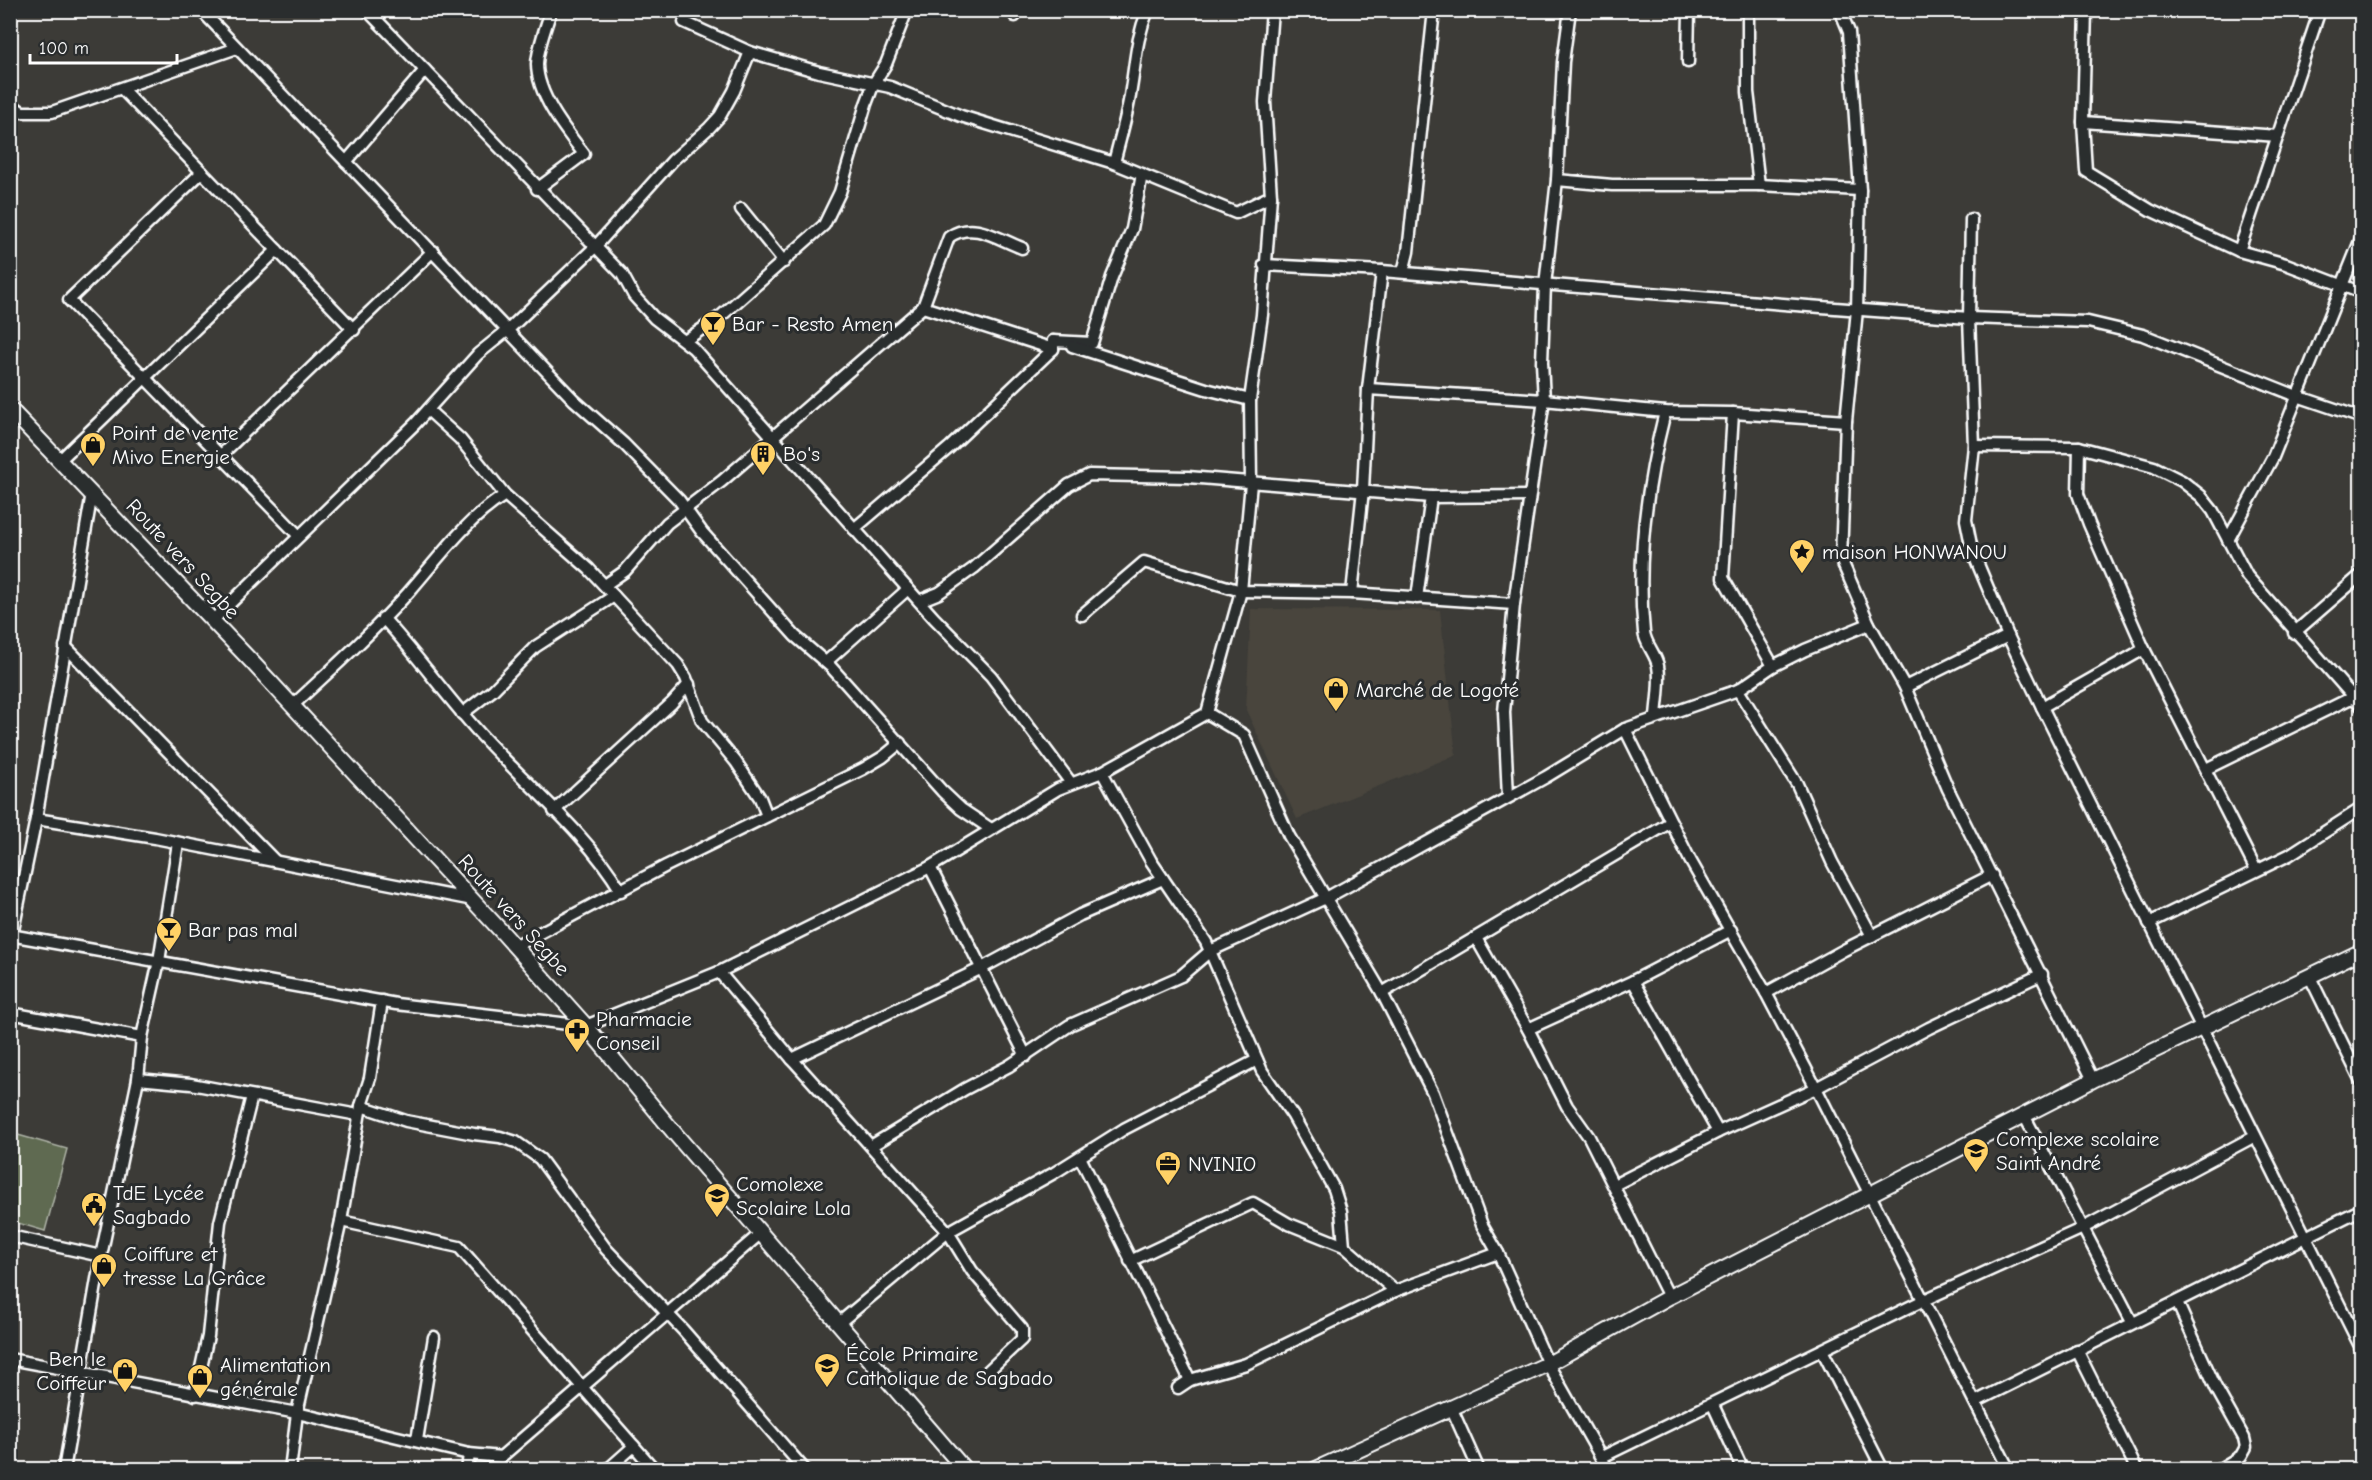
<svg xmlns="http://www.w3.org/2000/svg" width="2372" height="1480" viewBox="0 0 2372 1480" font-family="'Comic Neue',sans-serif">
	<rect width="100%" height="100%" fill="#3c3b37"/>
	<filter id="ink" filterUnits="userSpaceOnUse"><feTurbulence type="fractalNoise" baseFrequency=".0167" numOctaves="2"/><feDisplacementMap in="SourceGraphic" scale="12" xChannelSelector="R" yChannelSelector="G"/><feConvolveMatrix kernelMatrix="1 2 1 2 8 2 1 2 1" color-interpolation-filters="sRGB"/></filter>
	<g filter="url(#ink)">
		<polygon fill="#48453d" points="1251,609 1440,610 1456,755 1297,819 1246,710"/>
		<polygon fill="#5f6a51" stroke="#afb4a8" stroke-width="1.5" points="11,1133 67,1149 45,1231 11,1221"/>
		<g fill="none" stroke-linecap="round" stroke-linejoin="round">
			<defs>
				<g id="street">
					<polyline points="201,10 574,400 624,444 679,500 702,532 795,636 831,667 942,791 961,809 991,829"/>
					<polyline points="367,10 622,274 634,296 654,318 693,348 934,618 991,676 1071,783"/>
					<polyline points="1748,10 1748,92 1759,185 1860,190"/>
					<polyline points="1840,10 1849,32 1860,190 1857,310 1846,421 1841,559 1869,624"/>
					<polyline points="2086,10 2083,122 2086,171 2150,210 2239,251 2286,264 2362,293"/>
					<polyline points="1015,16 1017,10"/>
					<polyline points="684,22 750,52"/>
					<polyline points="1688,62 1689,10"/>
					<polyline points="122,89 354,330"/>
					<polyline points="10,99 12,105 22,112 52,112 237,48"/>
					<polyline points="2083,122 2278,136"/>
					<polyline points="346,162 425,70"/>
					<path d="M1114,163C1120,138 1128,113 1131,89C1136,59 1136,39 1148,10"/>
					<polyline points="202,172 69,300 299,536"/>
					<polyline points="1557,180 1612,185 1759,185"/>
					<path d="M537,189L584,154C566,131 537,95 537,64C538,46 546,28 551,10"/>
					<polyline points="741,209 784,262"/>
					<polyline points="1971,219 1969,318 1974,446 1966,520 1972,550 2008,636 2042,707 2362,1350"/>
					<polyline points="2239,251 2320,10"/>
					<polyline points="1264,265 1382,271 1808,306 1969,318 2088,322 2143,335 2297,396 2362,418"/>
					<polyline points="1403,272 1408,252 1434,10"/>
					<path d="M923,307L949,237C973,220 998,239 1022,248"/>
					<polyline points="686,340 721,316 824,225 840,192 866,104 874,83 886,64 907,10"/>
					<polyline points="1053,341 1092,343 1112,277 1132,229 1142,174"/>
					<polyline points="1072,346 1206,389 1250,400"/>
					<polyline points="1368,389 1544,400 1665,412 1733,413 1846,421"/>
					<polyline points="428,410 460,439 505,495 589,569 678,665 686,678 702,721 736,762 760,798 767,816"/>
					<polyline points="1733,413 1723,578 1773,666"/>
					<polyline points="1974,446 2079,447 2154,467 2182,481 2201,496 2213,511 2247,576 2362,707"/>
					<polyline points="2079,447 2078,494 2089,524 2144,649 2256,870"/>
					<polyline points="221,455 433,251"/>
					<polyline points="60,460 277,250"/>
					<polyline points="854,529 950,447 1053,349"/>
					<polyline points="2228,540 2273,457 2362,236"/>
					<polyline points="605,585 625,571 667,523 722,481 923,307 1053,349 1053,341"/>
					<polyline points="1352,593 1363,490 1368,389 1382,271"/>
					<polyline points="1417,598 1431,497"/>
					<polyline points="919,601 939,593 974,568 1069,485 1089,475 1188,477 1431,497 1529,496"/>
					<polyline points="1082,615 1144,562 1241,591 1352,593 1514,604"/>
					<path d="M383,618C418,656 448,699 483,737C529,787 587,833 621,891"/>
					<polyline points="212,621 415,424 478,354 509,329 595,247 673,160 709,128 720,116 734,91 750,52 819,72 890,87 961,116 1114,163 1236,213 1271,196"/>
					<polyline points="2294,633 2362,574"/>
					<polyline points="65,646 275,861"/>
					<polyline points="826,662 908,589"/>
					<polyline points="1905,687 2008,636"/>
					<polyline points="1738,690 1797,784 1832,862 1872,936"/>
					<path d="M292,706C331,670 372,633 408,593C438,559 466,519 505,495"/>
					<polyline points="2042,707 2144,649"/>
					<polyline points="1207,713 1244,735 1289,836 1382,993 1433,1093 1482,1225 1498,1253 1548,1364 1608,1470"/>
					<polyline points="462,714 493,690 535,647 614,596"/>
					<path d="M1656,717C1657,701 1661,681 1658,666C1656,654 1645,644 1644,632C1636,559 1647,483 1665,412"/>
					<polyline points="1625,729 1690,860 1766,993 1816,1088 2009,1470"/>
					<polyline points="2206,769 2353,697 2362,683"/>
					<polyline points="1102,772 1151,861 1206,942 1262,1071 1293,1116 1334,1189 1341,1211 1344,1246"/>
					<polyline points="1508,797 1504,712 1514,604 1544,400 1542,362 1545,285 1557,180 1563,62 1570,10"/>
					<polyline points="554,811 672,703 689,684"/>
					<polyline points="36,819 155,838 473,900"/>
					<polyline points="930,867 1026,1056"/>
					<polyline points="2149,923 2289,855 2362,808"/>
					<polyline points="10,935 396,1004 586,1026 719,972 930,867 1058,789 1102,772 1207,713 1241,591 1251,483 1250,400 1262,315 1271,196 1265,102 1272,10"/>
					<polyline points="12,935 36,819 92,493"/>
					<polyline points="1476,938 1528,1029 1567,1106 1589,1137 1669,1297"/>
					<polyline points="515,946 666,866 863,769 883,757 900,743"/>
					<polyline points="719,972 792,1059 948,1232 972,1271 1022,1329 1022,1339 988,1371"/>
					<polyline points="2310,977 2362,1083"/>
					<polyline points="1633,981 1718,1132"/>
					<polyline points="1382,993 1671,822"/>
					<polyline points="1766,993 1844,950 1992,875"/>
					<polyline points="10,1013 142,1037"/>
					<polyline points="1528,1029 1633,981 1731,930"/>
					<polyline points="792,1059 980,969 1080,915 1163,879"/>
					<polyline points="138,1079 191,1084 358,1115"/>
					<polyline points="361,1106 370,1078 382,1001"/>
					<polyline points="2024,1115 2132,1322"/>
					<polyline points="871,1146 965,1089 1009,1066 1070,1025 1181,976 1210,951 1328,897 1546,777 1625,729 1738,690 1773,666 1805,650 1869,624 1905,687 1948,789 2093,1080"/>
					<polyline points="1080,1157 1190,1380"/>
					<polyline points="1614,1185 1718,1132 1816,1088 1929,1028 2042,974"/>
					<polyline points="341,1221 459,1247 655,1470"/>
					<polyline points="10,1236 101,1256"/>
					<polyline points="1130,1261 1253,1203 1289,1224 1344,1246 1395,1291"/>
					<polyline points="2177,1302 2216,1388 2244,1438 2246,1447 2241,1456 2218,1470"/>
					<polyline points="839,1323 948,1232 1054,1173 1124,1129 1257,1060"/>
					<polyline points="1822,1350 1883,1470"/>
					<polyline points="2077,1350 2137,1470"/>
					<polyline points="10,1359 297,1413 469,1454 501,1457 761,1233"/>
					<polyline points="1178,1388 1190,1380 1246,1364 1395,1291 1498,1253"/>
					<polyline points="195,1395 208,1336 220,1222 252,1096"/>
					<polyline points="1975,1402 2362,1209"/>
					<polyline points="1713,1405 1743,1470"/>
					<polyline points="1451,1407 1479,1470"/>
					<polyline points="417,1440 434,1337"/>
					<polyline points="1602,1457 1922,1301 2083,1228 2255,1136"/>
					<polyline points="64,1470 101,1256 138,1079 142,1037 159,961 178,843"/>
					<polyline points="290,1470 297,1413 341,1221 361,1106 406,1121 474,1134 500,1137 516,1142 540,1159 606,1249 683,1330 805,1470"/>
					<polyline points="467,1470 469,1454"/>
					<polyline points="607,1470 634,1446"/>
				</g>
				<g id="secondary">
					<polyline points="10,409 252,662 502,932 586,1026 677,1136 965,1470"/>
					<polyline points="1314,1470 1548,1364 1669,1297 2093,1080 2362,951"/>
				</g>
			</defs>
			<use href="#street" stroke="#fff" stroke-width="15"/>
			<use href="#secondary" stroke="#fff" stroke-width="18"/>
			<use href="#street" stroke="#2a2d2e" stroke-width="10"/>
			<use href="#secondary" stroke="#2a2d2e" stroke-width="14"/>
		</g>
	</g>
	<defs>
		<symbol id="bar-pin" viewBox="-11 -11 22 30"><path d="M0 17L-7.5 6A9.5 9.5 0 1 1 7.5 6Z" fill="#ffd166" stroke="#2a2d2e"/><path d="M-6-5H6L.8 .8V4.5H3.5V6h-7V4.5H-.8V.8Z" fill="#111"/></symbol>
		<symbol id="shop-pin" viewBox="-11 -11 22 30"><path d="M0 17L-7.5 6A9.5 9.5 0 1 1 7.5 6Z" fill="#ffd166" stroke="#2a2d2e"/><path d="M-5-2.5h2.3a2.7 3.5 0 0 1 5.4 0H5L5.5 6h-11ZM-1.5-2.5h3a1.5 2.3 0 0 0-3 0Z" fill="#111"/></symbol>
		<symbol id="building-pin" viewBox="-11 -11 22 30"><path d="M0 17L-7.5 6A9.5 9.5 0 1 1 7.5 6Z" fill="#ffd166" stroke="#2a2d2e"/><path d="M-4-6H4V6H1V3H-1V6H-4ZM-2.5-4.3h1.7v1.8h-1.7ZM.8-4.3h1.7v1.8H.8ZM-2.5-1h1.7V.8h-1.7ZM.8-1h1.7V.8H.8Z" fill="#111"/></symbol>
		<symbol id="sight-pin" viewBox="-11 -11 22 30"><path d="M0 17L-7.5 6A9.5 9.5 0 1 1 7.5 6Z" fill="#ffd166" stroke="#2a2d2e"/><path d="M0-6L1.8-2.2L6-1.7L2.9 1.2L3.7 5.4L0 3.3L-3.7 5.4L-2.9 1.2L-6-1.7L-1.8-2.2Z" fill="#111"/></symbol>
		<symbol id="pharmacy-pin" viewBox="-11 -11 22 30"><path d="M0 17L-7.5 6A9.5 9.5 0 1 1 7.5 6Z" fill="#ffd166" stroke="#2a2d2e"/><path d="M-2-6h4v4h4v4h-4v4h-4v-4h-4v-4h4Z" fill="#111"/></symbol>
		<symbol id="school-pin" viewBox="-11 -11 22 30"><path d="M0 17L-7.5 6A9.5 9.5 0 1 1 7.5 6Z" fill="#ffd166" stroke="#2a2d2e"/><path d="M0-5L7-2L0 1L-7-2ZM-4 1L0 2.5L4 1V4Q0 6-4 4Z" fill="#111"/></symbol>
		<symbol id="office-pin" viewBox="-11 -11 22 30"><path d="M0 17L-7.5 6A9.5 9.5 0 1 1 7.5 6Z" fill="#ffd166" stroke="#2a2d2e"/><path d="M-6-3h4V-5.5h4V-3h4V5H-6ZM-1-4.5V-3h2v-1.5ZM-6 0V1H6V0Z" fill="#111"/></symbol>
		<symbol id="civic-pin" viewBox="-11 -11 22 30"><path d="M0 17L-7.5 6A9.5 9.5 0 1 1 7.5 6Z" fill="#ffd166" stroke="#2a2d2e"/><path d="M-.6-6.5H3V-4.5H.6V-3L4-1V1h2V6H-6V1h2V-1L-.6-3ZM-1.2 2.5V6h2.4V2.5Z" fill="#111"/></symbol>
	</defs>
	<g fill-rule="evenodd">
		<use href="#bar-pin" x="698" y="309" width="30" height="40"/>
		<use href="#shop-pin" x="78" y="430" width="30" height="40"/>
		<use href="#building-pin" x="748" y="439" width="30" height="40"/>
		<use href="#sight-pin" x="1787" y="537" width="30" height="40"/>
		<use href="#shop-pin" x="1321" y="675" width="30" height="40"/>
		<use href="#bar-pin" x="154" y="915" width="30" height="40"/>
		<use href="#pharmacy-pin" x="562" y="1016" width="30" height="40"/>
		<use href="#school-pin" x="1961" y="1136" width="30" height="40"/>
		<use href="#office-pin" x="1153" y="1149" width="30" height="40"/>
		<use href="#school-pin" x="702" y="1181" width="30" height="40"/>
		<use href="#civic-pin" x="79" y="1190" width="30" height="40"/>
		<use href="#shop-pin" x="89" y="1251" width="30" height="40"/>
		<use href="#school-pin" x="812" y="1351" width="30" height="40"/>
		<use href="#shop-pin" x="110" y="1356" width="30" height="40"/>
		<use href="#shop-pin" x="185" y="1362" width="30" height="40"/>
	</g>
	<g text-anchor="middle" stroke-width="6" stroke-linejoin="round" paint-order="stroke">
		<g font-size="21" fill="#fff" stroke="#2a2d2e" text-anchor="start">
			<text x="732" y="331">Bar - Resto Amen</text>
			<text x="112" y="440">Point de vente<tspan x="112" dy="24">Mivo Energie</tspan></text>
			<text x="783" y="461">Bo's</text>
			<text x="1822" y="559">maison HONWANOU</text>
			<text x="1356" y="697">Marché de Logoté</text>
			<text x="188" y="937">Bar pas mal</text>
			<text x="596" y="1026">Pharmacie<tspan x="596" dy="24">Conseil</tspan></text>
			<text x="1996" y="1146">Complexe scolaire<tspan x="1996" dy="24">Saint André</tspan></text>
			<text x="1188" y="1171">NVINIO</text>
			<text x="736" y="1191">Comolexe<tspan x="736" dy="24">Scolaire Lola</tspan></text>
			<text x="113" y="1200">TdE Lycée<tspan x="113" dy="24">Sagbado</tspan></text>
			<text x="124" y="1261">Coiffure et<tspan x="124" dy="24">tresse La Grâce</tspan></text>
			<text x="846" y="1361">École Primaire<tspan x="846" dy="24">Catholique de Sagbado</tspan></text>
			<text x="106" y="1366" text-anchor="end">Ben le<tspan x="106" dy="24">Coiffeur</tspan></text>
			<text x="220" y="1372">Alimentation<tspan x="220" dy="24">générale</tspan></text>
		</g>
		<g font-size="21" fill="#fff" stroke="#2a2d2e">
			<text transform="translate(183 559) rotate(47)" y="7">Route vers Segbe</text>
			<text transform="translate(514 915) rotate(48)" y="7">Route vers Segbe</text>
		</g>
	</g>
	<rect width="2372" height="1480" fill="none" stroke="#2a2d2e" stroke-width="36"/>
	<rect x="18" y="18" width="2336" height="1444" fill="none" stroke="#fff" stroke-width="2" filter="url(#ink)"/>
	<path d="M30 54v9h147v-9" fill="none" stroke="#ffffff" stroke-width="3"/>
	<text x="39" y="54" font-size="18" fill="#ffffff" stroke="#2a2d2e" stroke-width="4.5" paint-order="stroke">100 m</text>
</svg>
